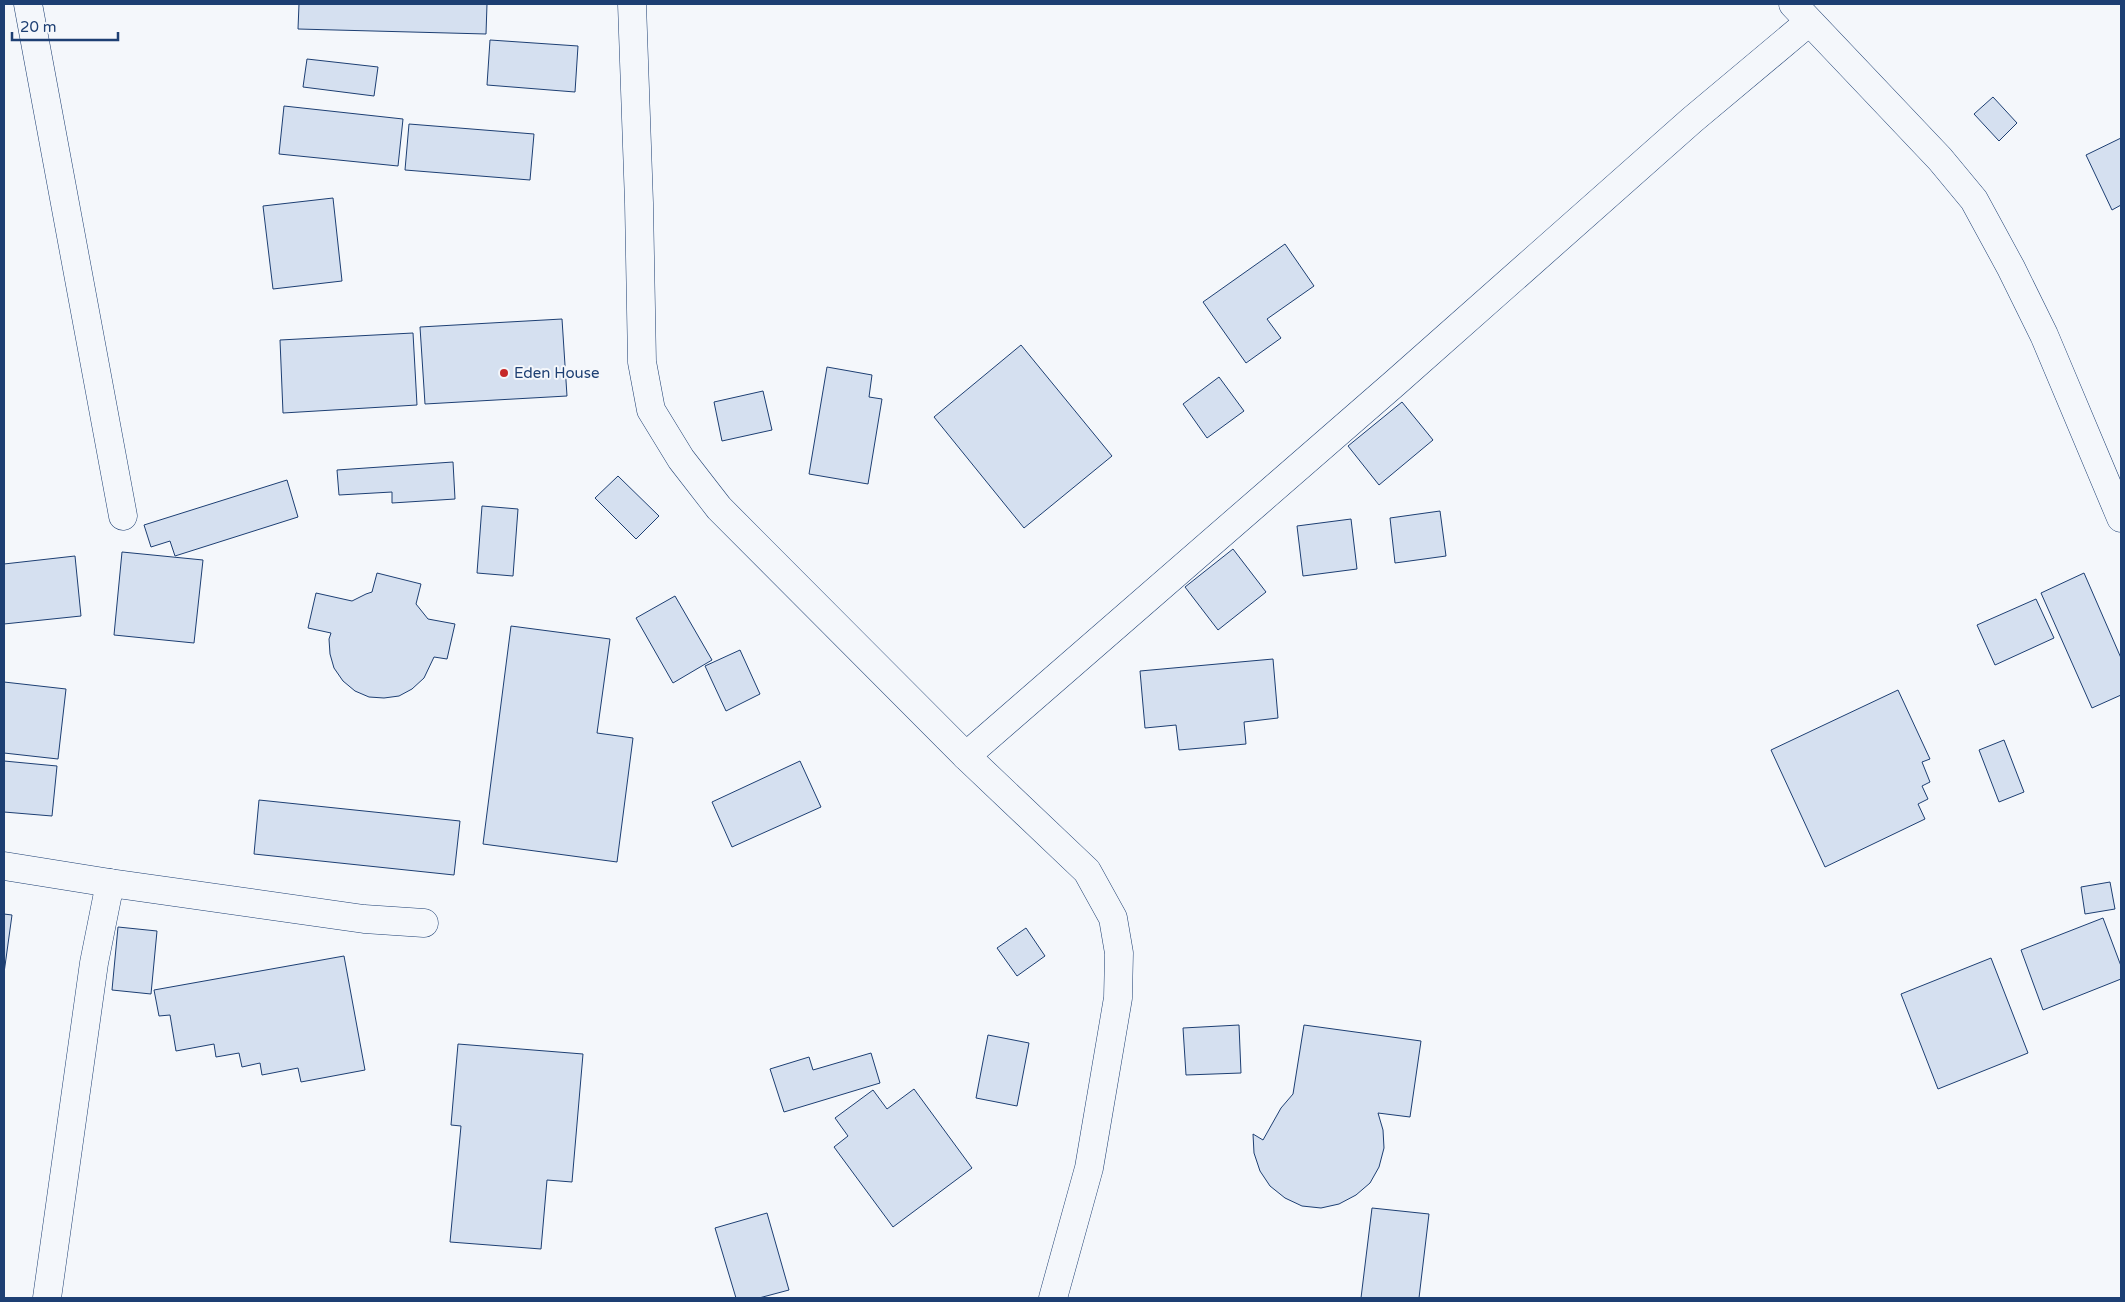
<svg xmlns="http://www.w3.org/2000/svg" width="2125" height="1302" viewBox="0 0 2125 1302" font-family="'Varela Round',sans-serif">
	<rect width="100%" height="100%" fill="#f4f7fb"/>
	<g fill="#d5e0f0" stroke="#1d3f73">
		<polygon points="299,4 487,4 486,34 298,29"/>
		<polygon points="490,40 578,46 575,92 487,85"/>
		<polygon points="307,59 378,67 374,96 303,87"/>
		<polygon points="1993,97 2017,123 1999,141 1974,114"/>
		<polygon points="284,106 403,119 398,166 279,154"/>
		<polygon points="409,124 534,134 530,180 405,170"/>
		<polygon points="2121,138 2121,205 2112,210 2086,155"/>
		<polygon points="333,198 342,281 273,289 263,206"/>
		<polygon points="1285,244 1314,286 1267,319 1281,338 1246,363 1203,302"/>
		<polygon points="562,319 567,396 425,404 420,327"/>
		<polygon points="413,333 417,405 283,413 280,340"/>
		<polygon points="1021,345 1112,456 1024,528 934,417"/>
		<polygon points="827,367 872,375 869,397 882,399 868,484 809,474"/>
		<polygon points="1219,377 1244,411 1207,438 1183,404"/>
		<polygon points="763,391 772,430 722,441 714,402"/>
		<polygon points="1402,402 1433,440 1379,485 1348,446"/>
		<polygon points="453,462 455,499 392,503 392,492 339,495 337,470"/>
		<polygon points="618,476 659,516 636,539 595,498"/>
		<polygon points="287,480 298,517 175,556 170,541 151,547 144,525"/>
		<polygon points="482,506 518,509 513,576 477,573"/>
		<polygon points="1440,511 1446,556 1395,563 1390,518"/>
		<polygon points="1351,519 1357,569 1303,576 1297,526"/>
		<polygon points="1233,549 1266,592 1218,630 1185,587"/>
		<polygon points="122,552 203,560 194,643 114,635"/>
		<polygon points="75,556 81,616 4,624 4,564"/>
		<polygon points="377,573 421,584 416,604 428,619 455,624 447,659 434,657 424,678 412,689 399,696 384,698 369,697 355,691 343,681 334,668 330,654 329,639 331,633 308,628 316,593 352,601 366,594 372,592"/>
		<polygon points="2084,573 2121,658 2121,695 2092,708 2041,593"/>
		<polygon points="675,596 712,660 673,683 636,618"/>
		<polygon points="2036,599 2054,638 1995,665 1977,625"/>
		<polygon points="511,626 610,639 597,733 633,738 617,862 483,844"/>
		<polygon points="740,650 760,694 726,711 705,666"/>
		<polygon points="1273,659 1278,718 1244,722 1246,744 1179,750 1176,725 1145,728 1140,671"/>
		<polygon points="4,682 66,689 58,759 4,753"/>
		<polygon points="1898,690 1930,759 1922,762 1930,782 1922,786 1928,799 1918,804 1925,819 1825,867 1771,750"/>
		<polygon points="2004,740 2024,792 1999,802 1979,750"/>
		<polygon points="4,761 57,766 52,816 4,812"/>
		<polygon points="800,761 821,807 732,847 712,802"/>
		<polygon points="259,800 460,821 454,875 254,854"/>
		<polygon points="2110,882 2115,909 2085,914 2081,887"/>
		<polygon points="4,914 12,915 4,973"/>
		<polygon points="2103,918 2121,966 2121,979 2043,1010 2021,950"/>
		<polygon points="118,927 157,931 151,994 112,990"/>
		<polygon points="1026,928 1045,956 1017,976 997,948"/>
		<polygon points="344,956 365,1070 301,1082 298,1068 262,1075 260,1063 242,1067 239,1053 216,1057 214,1044 176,1051 170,1015 159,1016 154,990"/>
		<polygon points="1991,958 2028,1053 1938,1089 1901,994"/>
		<polygon points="1239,1025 1241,1073 1186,1075 1183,1028"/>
		<polygon points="1304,1025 1421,1041 1410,1117 1378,1113 1383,1130 1384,1148 1379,1167 1370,1183 1356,1195 1339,1204 1321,1208 1302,1206 1285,1198 1270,1186 1260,1171 1254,1153 1253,1134 1263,1140 1281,1108 1293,1094"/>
		<polygon points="988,1035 1029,1043 1017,1106 976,1098"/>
		<polygon points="458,1044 583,1054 572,1182 547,1180 541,1249 450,1242 461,1126 451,1125"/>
		<polygon points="871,1053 880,1083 784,1112 770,1069 809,1057 813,1070"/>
		<polygon points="914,1089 972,1168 893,1227 834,1147 848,1136 835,1118 873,1090 887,1109"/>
		<polygon points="1372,1208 1429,1214 1419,1298 1361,1298"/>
		<polygon points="767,1213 789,1290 759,1298 736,1298 715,1228"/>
	</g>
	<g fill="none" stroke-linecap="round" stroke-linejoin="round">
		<defs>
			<g id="minor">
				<polyline points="28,4 123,516"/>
				<polyline points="632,4 639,203 642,362 651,410 681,459 719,508 966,756 1087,871 1113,918 1119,953 1118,998 1089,1168 1053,1298"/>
				<polyline points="1793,4 1940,159 1974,200 2011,268 2044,335 2121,518"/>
				<polyline points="966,756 1395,383 1692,120 1809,22"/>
				<polyline points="4,866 110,883"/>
				<polyline points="47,1298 94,963 110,883 364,919 424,923"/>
			</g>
		</defs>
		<use href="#minor" stroke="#1d3f73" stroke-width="29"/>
		<use href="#minor" stroke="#f4f7fb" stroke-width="28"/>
	</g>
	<circle fill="#c62828" stroke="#f4f7fb" stroke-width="2" cx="504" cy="373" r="5"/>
	<g text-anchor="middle" stroke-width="4" stroke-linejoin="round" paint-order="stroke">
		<g font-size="15" fill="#1d3f73" stroke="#f4f7fb" text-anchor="start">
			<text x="514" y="378">Eden House</text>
		</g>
	</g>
	<rect width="2125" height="1302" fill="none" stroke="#1d3f73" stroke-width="10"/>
	<path d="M12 32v8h106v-8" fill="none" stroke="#1d3f73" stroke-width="2.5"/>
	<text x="20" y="32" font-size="15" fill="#1d3f73" stroke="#f4f7fb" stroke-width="4" paint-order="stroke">20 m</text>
</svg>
